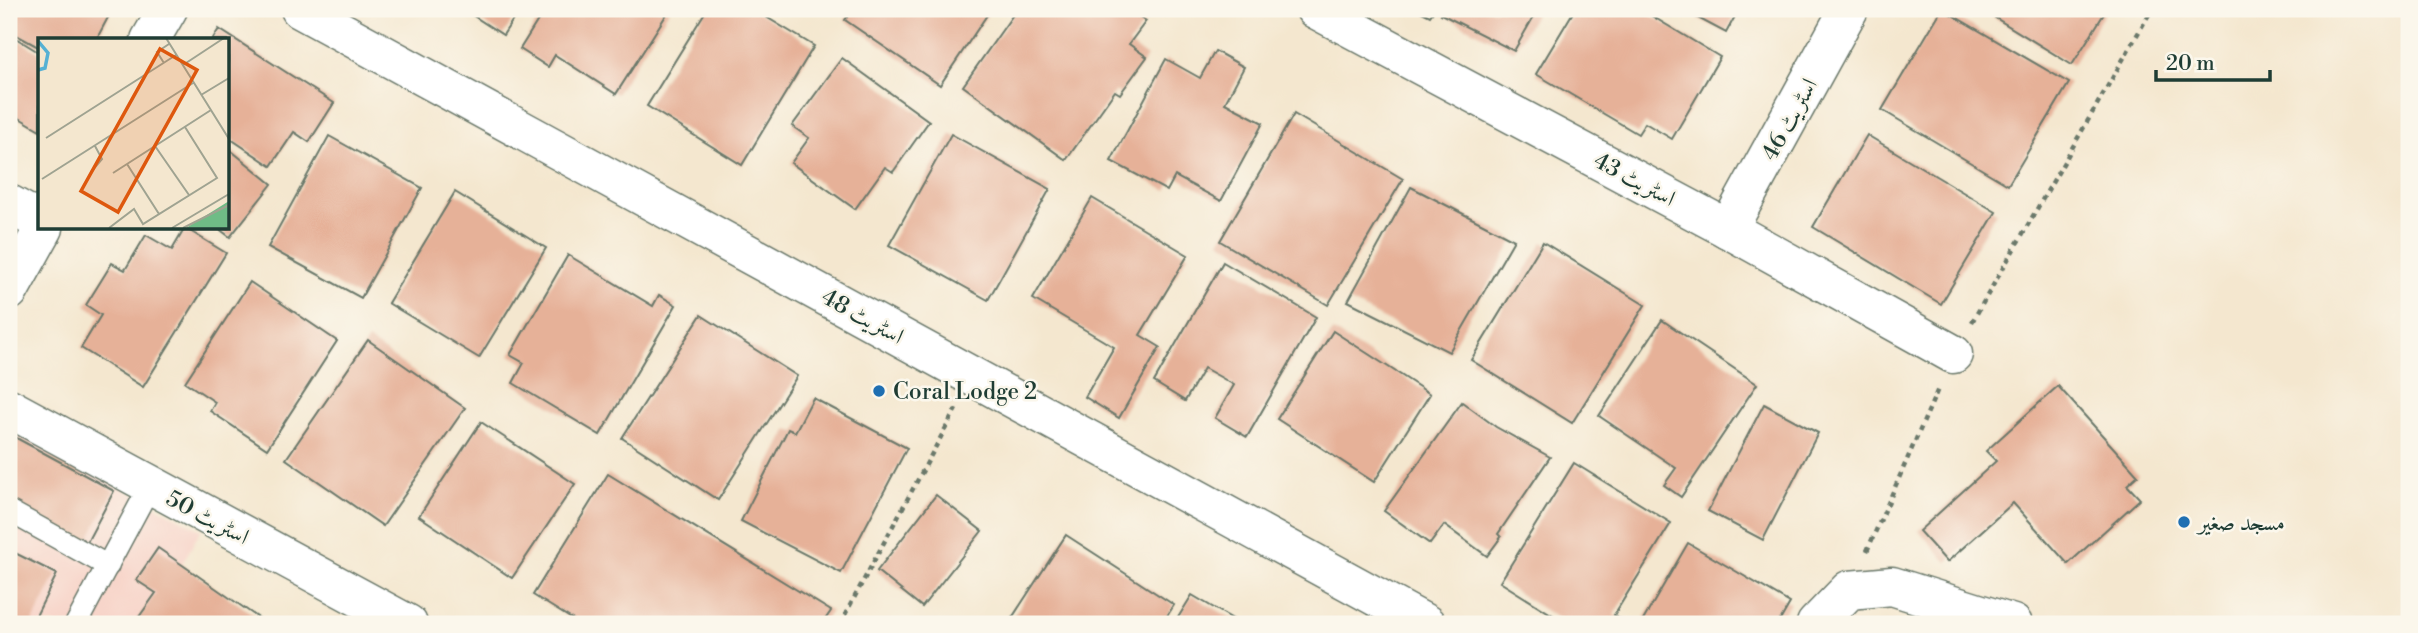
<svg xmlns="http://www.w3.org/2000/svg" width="2418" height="633" viewBox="0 0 2418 633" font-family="'Libre Bodoni',Amiri,serif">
	<rect width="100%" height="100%" fill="#fbf7ec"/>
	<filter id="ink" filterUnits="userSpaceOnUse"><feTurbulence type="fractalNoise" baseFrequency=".0143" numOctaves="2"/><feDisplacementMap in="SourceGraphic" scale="14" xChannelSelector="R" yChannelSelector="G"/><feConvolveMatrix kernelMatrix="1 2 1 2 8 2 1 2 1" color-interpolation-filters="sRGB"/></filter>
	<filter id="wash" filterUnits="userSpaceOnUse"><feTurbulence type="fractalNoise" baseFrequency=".00686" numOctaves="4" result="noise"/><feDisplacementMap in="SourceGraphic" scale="28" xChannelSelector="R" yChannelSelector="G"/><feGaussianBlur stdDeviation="1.57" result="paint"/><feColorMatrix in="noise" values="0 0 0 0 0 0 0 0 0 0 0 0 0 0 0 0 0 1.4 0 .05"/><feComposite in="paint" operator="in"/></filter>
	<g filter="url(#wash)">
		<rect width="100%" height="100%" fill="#f4e7cf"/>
		<polygon fill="#f7d1c6" points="9,429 201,530 148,624 9,624"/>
		<g id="blocks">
			<g fill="#e6b198">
				<polygon points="9,9 111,9 112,10 96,40 40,40 40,48 9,31"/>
				<polygon points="463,9 520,9 503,35"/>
				<polygon points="545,9 670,9 616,94 555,55 548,67 520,49"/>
				<polygon points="707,9 753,9 814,46 742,165 647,106"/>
				<polygon points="853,9 991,9 940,85 845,20"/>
				<polygon points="1017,9 1129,9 1146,21 1129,44 1147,57 1120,94 1115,91 1066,160 963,86"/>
				<polygon points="1416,9 1435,9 1430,16"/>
				<polygon points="1444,9 1538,9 1514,51 1441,14"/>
				<polygon points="1575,9 1640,9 1720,57 1672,139 1645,123 1638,134 1536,74"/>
				<polygon points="1681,9 1739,9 1726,33"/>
				<polygon points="1942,9 2069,83 2008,185 1882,110"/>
				<polygon points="1981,9 2107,9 2072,65"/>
				<polygon points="219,29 334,103 309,142 294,132 271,166 228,137 228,40 212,40"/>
				<polygon points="9,34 40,53 40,130 9,112"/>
				<polygon points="1215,51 1244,67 1225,103 1263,123 1221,201 1175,176 1167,191 1111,161 1166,59 1200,78"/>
				<polygon points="842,58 929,121 893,172 885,167 855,209 791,163 809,138 792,126"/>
				<polygon points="1294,114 1403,179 1328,305 1220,241"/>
				<polygon points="951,134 1050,189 988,300 889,245"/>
				<polygon points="1867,135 1996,212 1941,304 1813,227"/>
				<polygon points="329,136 422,188 361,298 268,247"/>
				<polygon points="228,148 272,184 230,237 218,228 228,228"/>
				<polygon points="1411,187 1514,240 1449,352 1348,301"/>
				<polygon points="455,192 546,248 479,358 388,303"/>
				<polygon points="1092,198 1188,255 1140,335 1160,347 1119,418 1085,397 1114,347 1033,299"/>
				<polygon points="185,228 226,253 143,387 81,348 101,315 86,305 112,263 125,270 146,235 172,250"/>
				<polygon points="1543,242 1645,305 1572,423 1471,360"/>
				<polygon points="568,255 653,306 659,295 676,305 600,435 513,383 524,363 510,355"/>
				<polygon points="1223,262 1316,317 1247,437 1215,418 1234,385 1222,378 1204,368 1185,401 1154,382"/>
				<polygon points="250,282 337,341 267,449 210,411 215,402 185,382"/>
				<polygon points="701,315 797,376 718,500 622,438"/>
				<polygon points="1662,320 1757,384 1681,497 1664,485 1676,468 1599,416"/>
				<polygon points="1333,331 1430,394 1374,482 1277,419"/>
				<polygon points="368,340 465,408 383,526 286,459"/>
				<polygon points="2058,386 2138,475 2127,485 2140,499 2068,564 2013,503 1947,562 1919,531 1996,461 1986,451"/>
				<polygon points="813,398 907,448 841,573 741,521 788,429 795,432"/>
				<polygon points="1462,402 1496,427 1550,457 1498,534 1501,537 1487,556 1444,525 1430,544 1384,511"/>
				<polygon points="1764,404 1818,433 1763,540 1708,511"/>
				<polygon points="481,422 575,484 512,578 419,516"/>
				<polygon points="9,434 114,491 85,546 9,505"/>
				<polygon points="1574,463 1671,523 1614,615 1628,624 1567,624 1500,582"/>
				<polygon points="608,474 831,611 822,624 580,624 533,595"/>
				<polygon points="936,495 982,531 922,607 877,571"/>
				<polygon points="1066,535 1174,605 1162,624 1008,624"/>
				<polygon points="1688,543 1790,603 1778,624 1641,624"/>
				<polygon points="158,548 194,573 267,624 134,624 156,593 136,580"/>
				<polygon points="9,550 57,574 32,624 24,624 9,617"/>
				<polygon points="1192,595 1241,624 1174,624"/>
			</g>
		</g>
	</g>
	<g filter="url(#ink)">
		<use href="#blocks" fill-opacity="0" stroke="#6a786a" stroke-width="2"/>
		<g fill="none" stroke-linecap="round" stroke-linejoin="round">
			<defs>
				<g id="service">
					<polyline points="9,511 108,566"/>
					<polyline points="76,624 150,486"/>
				</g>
				<g id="minor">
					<polyline points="300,9 1426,624"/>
					<polyline points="1315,9 1728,229 1953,354"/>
					<polyline points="150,40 168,9"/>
					<polyline points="9,204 40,221"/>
					<polyline points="1728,229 1849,9"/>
					<polyline points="9,291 44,228"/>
					<polyline points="9,408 408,624"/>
					<polyline points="1816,624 1849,590 1892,586 2013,624"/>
				</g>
			</defs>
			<use href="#service" stroke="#6a786a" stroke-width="24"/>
			<use href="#minor" stroke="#6a786a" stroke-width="41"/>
			<g stroke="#6a786a" stroke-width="4.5" stroke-dasharray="5 5" stroke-linecap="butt">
				<polyline points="1972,322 2152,9"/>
				<polyline points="1867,551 1938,389"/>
				<polyline points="840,624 956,409"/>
			</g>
			<use href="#service" stroke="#fff" stroke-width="21"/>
			<use href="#minor" stroke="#fff" stroke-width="38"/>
		</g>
	</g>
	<g fill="#1f6fb2" stroke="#fbf7ec" stroke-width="2.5">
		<circle cx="879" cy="391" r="7"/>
		<circle cx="2184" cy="522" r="7"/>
	</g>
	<g text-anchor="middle" stroke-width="5" stroke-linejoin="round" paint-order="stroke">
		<g font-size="23" fill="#1f3d34" stroke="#fbf7ec">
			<text transform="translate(1789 119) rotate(-61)" y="8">اسٹریٹ 46</text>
			<text transform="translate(1635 179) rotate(28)" y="8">اسٹریٹ 43</text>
			<text transform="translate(863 316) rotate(29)" y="8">اسٹریٹ 48</text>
			<text transform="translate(208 517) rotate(28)" y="8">اسٹریٹ 50</text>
		</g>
		<g font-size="23" fill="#1f3d34" stroke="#fbf7ec" text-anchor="start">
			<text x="893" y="399">Coral Lodge 2</text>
			<text x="2198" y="530">مسجد صغیر</text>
		</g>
	</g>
	<g transform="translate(38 38)">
		<rect width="191" height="191" fill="#f4e7cf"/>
		<path d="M191,163V190H148Z" fill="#6fbc86"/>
		<path fill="none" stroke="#56b1d4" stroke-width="3.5" d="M0,3L10,15L7,30L0,32"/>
		<path fill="none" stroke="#9fa391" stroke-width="2" d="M128,0L191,101M126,25L119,14L131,6M145,27L186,0M163,57L191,40M8,100L138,17M117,108L151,157M89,126L121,176M53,134L64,121L57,108M75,135L173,72M4,141L155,45M71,190L96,171L105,186L179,140L147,89M134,190L191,156M145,190L191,167"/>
		<path fill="#de580e" fill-opacity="0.15" stroke="#de580e" stroke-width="3.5" d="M122,11L159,32L80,174L43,153Z"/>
		<rect width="191" height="191" fill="none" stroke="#1f3d34" stroke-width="3.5"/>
	</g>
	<rect width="2418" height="633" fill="none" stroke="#fbf7ec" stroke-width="35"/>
	<path d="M2156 70v10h114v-10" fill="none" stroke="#1f3d34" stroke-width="3.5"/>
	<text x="2166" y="70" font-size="21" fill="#1f3d34" stroke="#fbf7ec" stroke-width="5" paint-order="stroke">20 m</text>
</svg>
